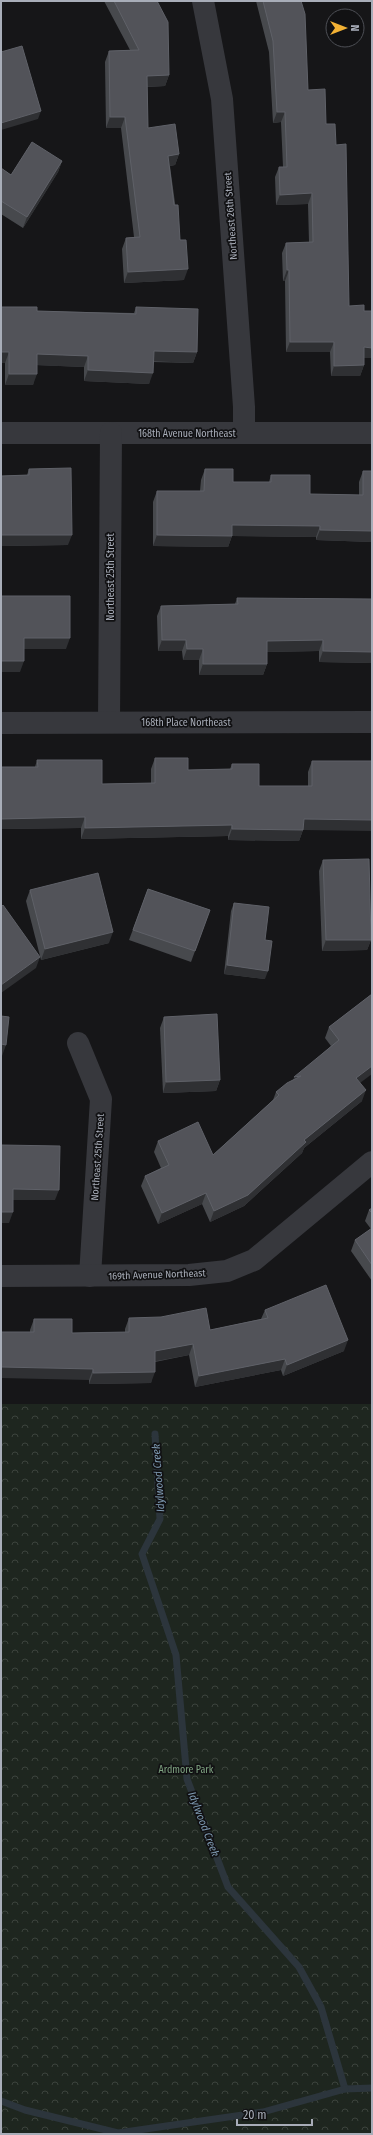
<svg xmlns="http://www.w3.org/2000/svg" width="373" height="2135" viewBox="0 0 373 2135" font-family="'Fira Sans Condensed',sans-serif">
	<defs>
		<pattern id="forest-crowns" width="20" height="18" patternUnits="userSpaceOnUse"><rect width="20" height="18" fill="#1e261f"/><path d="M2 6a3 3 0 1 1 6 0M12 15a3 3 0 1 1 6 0" fill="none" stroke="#3c433d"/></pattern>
	</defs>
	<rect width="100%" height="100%" fill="#161618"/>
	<rect fill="url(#forest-crowns)" x="1" y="1404" width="371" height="730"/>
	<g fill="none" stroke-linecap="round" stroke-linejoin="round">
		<g stroke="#2c353c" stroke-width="7">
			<polyline points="155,1434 160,1519 142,1554 176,1655 187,1779 228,1887 299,1967 321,2007 345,2089 372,2088"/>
			<polyline points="1,2101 25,2110 118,2133 263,2112 345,2089"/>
		</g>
		<g stroke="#37383d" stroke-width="22">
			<polyline points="203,1 222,99 244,407 244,432"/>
			<polyline points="1,433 372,433"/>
			<polyline points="109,722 111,433"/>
			<polyline points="1,723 372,722"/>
			<polyline points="78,1043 101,1099 90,1276"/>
			<polyline points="1,1276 189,1275 227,1271 254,1260 372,1162"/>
		</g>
	</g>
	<g fill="#47494d">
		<polygon points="104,1 157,1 169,75 165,86 147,87 148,128 179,154 175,165 170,166 180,240 184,280 124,283 122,249 126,238 134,237 121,128 106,128 105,62 109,51 130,50"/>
		<polygon points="256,1 301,1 308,90 326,124 336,145 349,306 364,358 364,365 360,376 331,376 330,352 286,352 285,281 283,281 282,253 286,243 309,242 308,204 276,205 275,177 279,167 283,167 281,122 273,123 269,52"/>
		<polygon points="62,161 58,172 23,228 1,214 1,168 11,175"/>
		<polygon points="136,307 197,352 193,363 153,362 149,384 84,381 84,367 37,365 33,385 5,385 5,363 1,363 37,311 134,313"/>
		<polygon points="29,469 68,545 1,546 1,476 27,475"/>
		<polygon points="205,469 233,482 269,482 271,475 310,494 359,495 359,482 363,471 372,471 372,542 316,540 316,537 232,536 228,547 153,546 153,502 157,491 200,491 201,480"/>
		<polygon points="237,598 372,599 372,663 319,662 319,651 267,652 267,664 263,675 199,675 199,660 183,660 182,651 158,651 157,616 161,606 235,604"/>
		<polygon points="155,758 188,770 230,769 232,764 259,786 308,786 308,772 312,761 372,761 303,830 299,841 228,840 228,836 81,839 81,828 1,829 1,767 35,767 37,760 102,784 151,783 151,769"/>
		<polygon points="323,860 371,940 367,950 322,951 319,871"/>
		<polygon points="148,889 210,910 191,962 129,940"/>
		<polygon points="30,890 109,943 41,960 26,901"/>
		<polygon points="234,903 265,940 265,979 224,974 231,911"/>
		<polygon points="372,994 360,1083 362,1101 304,1148 302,1153 244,1206 210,1222 202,1204 158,1224 141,1186 145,1176 161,1168 154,1152 158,1141 213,1155 273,1100 276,1092 293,1080 331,1046 325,1038 329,1027"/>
		<polygon points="164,1017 220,1080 216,1091 163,1093 160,1028"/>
		<polygon points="372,1208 372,1281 351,1251 355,1240 371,1229 365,1221 369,1210"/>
		<polygon points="265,1310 344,1351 283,1376 281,1370 195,1387 189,1355 155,1362 151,1383 89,1384 89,1380 30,1332 30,1330 34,1319 72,1333 125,1332 125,1329 129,1318 210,1330 261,1319"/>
	</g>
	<g fill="#2f3033">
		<polygon points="169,75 165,86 143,87 147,76"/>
		<polygon points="41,111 38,119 1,130 1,123"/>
		<polygon points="277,112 285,112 281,122 273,123"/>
		<polygon points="110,117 125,117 121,128 106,128"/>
		<polygon points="179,154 175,165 164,167 168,156"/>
		<polygon points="62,161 58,172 23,228 27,217"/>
		<polygon points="312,193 308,204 276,205 280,195"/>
		<polygon points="188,269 184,280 124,283 128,272"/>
		<polygon points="287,270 289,270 285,281 283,281"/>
		<polygon points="290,342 334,342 330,352 286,352"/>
		<polygon points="364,347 372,348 372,358 360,358"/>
		<polygon points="154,351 197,352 193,363 150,361"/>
		<polygon points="1,352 9,352 5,363 1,363"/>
		<polygon points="37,354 88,356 84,367 33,365"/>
		<polygon points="364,365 360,376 331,376 334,366"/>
		<polygon points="88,370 153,373 149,384 84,381"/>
		<polygon points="9,374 37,374 33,385 5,385"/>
		<polygon points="232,525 320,526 316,537 232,536 228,547 153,546 157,535"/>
		<polygon points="320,530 372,531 372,542 316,540"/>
		<polygon points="1,535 72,535 68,545 1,546"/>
		<polygon points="24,638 70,638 66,649 20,649"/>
		<polygon points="162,640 186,640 182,651 158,651"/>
		<polygon points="323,640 319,651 263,652 267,641"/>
		<polygon points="187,649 203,649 199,660 183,660"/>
		<polygon points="323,651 372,652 372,663 319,662"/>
		<polygon points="1,661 24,661 20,672 1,672"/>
		<polygon points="203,664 267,664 263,675 199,675"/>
		<polygon points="85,817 81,828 1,829 1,819"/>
		<polygon points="304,819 372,820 372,831 303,830 299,841 228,840 232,829"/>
		<polygon points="232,825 228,836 81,839 85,828"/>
		<polygon points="113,932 109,943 41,960 45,949"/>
		<polygon points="326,940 371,940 367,950 322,951"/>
		<polygon points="40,957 36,968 1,993 1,985"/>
		<polygon points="227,965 268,971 265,979 224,974"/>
		<polygon points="1,1044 6,1045 2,1056 1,1056"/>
		<polygon points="372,1066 372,1074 352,1089 356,1078"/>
		<polygon points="301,1076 291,1088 294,1077"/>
		<polygon points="220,1080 216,1091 163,1093 166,1082"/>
		<polygon points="366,1090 362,1101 304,1148 302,1153 244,1206 210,1222 214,1211 304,1140"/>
		<polygon points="13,1189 59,1190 55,1200 9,1200"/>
		<polygon points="206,1193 202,1204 158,1224 162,1213"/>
		<polygon points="1,1212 13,1212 9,1223 1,1223"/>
		<polygon points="348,1340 344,1351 283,1376 287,1365"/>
		<polygon points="193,1344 189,1355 151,1362 155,1351"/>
		<polygon points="285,1359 281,1370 195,1387 199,1376"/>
		<polygon points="1,1367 93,1369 89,1380 1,1378"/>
		<polygon points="155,1372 151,1383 89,1384 93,1373"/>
	</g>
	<g fill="#525359" stroke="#5f6168">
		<polygon points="114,1 157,1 168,22 169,75 147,76 148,128 175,124 179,154 168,156 174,205 178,205 180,240 186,240 188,269 128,272 126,238 140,237 125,117 110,117 109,51 139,50"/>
		<polygon points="263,1 301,1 305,14 308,90 325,89 326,124 335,124 336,145 346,144 349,306 364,305 364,311 372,311 372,348 364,347 364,365 334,366 334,342 290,342 289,270 287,270 286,243 313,242 312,193 280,195 279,167 287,167 285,112 277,112 273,41"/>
		<polygon points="22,46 41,111 1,123 1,52"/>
		<polygon points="32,142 62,161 27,217 1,201 1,168 11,175"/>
		<polygon points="1,307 37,307 37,311 136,314 136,307 198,309 197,352 154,351 153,373 88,370 88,356 37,354 37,374 9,374 9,352 1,352"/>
		<polygon points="71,468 72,535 1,535 1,476 29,475 29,469"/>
		<polygon points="205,469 233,469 233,482 271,482 271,475 310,475 310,494 363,495 363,471 372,471 372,531 320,530 320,526 232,525 232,536 157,535 157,491 204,491"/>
		<polygon points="1,596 70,596 70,638 24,638 24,661 1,661"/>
		<polygon points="237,598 372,599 372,652 323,651 323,640 267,641 267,664 203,664 203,649 187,649 186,640 162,640 161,606 238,604"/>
		<polygon points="155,758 188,758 188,770 232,769 232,764 259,764 259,786 312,786 312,761 372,761 372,820 304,819 303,830 232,829 232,825 85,828 85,817 1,819 1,767 38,767 37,760 102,760 102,784 155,783"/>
		<polygon points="369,859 371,940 326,940 323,860"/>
		<polygon points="98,873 113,932 45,949 30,890"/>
		<polygon points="148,889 210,910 195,951 133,930"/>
		<polygon points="234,903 269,907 265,940 272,941 268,971 227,965"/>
		<polygon points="3,905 40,957 1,985 1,907"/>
		<polygon points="372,994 372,1066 356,1078 366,1090 304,1140 306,1142 248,1195 214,1211 206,1193 162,1213 145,1176 169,1165 158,1141 198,1122 213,1155 279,1095 276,1092 287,1083 301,1076 294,1077 339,1040 329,1027"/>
		<polygon points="217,1014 220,1080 166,1082 164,1017"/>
		<polygon points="1,1016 9,1017 6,1045 1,1044"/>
		<polygon points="1,1145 60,1146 59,1190 13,1189 13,1212 1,1212"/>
		<polygon points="372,1208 372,1213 369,1210"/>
		<polygon points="372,1228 372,1265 355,1240"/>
		<polygon points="326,1285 348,1340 287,1365 285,1359 199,1376 193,1344 155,1351 155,1372 93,1373 93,1369 1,1367 1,1332 34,1332 34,1319 72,1319 72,1333 129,1332 129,1318 161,1317 206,1308 210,1330 268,1318 265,1310"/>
	</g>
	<g text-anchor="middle" stroke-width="3.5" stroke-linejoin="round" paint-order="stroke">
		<g font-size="10" fill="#a8adb8" stroke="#111113">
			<text transform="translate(230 216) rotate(-94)" y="4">Northeast 26th Street</text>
			<text x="187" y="437">168th Avenue Northeast</text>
			<text transform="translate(110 577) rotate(-90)" y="4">Northeast 25th Street</text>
			<text x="186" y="726">168th Place Northeast</text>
			<text transform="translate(97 1157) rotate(-86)" y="4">Northeast 25th Street</text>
			<text transform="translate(157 1274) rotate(-2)" y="4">169th Avenue Northeast</text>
		</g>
		<g font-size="10" fill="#7fa381" stroke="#111113">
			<text x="186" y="1773">Ardmore Park</text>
		</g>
		<g font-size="11" font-style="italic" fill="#7f9bb3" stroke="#111113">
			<text transform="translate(158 1478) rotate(-94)" y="4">Idylwood Creek</text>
			<text transform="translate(204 1824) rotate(69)" y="4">Idylwood Creek</text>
		</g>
	</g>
	<rect width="373" height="2135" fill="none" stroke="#a8adb8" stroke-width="4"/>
	<g transform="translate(345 28) rotate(90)"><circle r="19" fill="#111113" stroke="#4d4f55"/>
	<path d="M0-3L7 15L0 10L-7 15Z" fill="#f2b134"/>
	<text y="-6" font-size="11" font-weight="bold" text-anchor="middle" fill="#a8adb8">N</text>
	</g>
	<path d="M237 2119v6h75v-6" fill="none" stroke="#a8adb8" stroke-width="2"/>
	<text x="243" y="2119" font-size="12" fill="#a8adb8" stroke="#111113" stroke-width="3" paint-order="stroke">20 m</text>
</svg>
